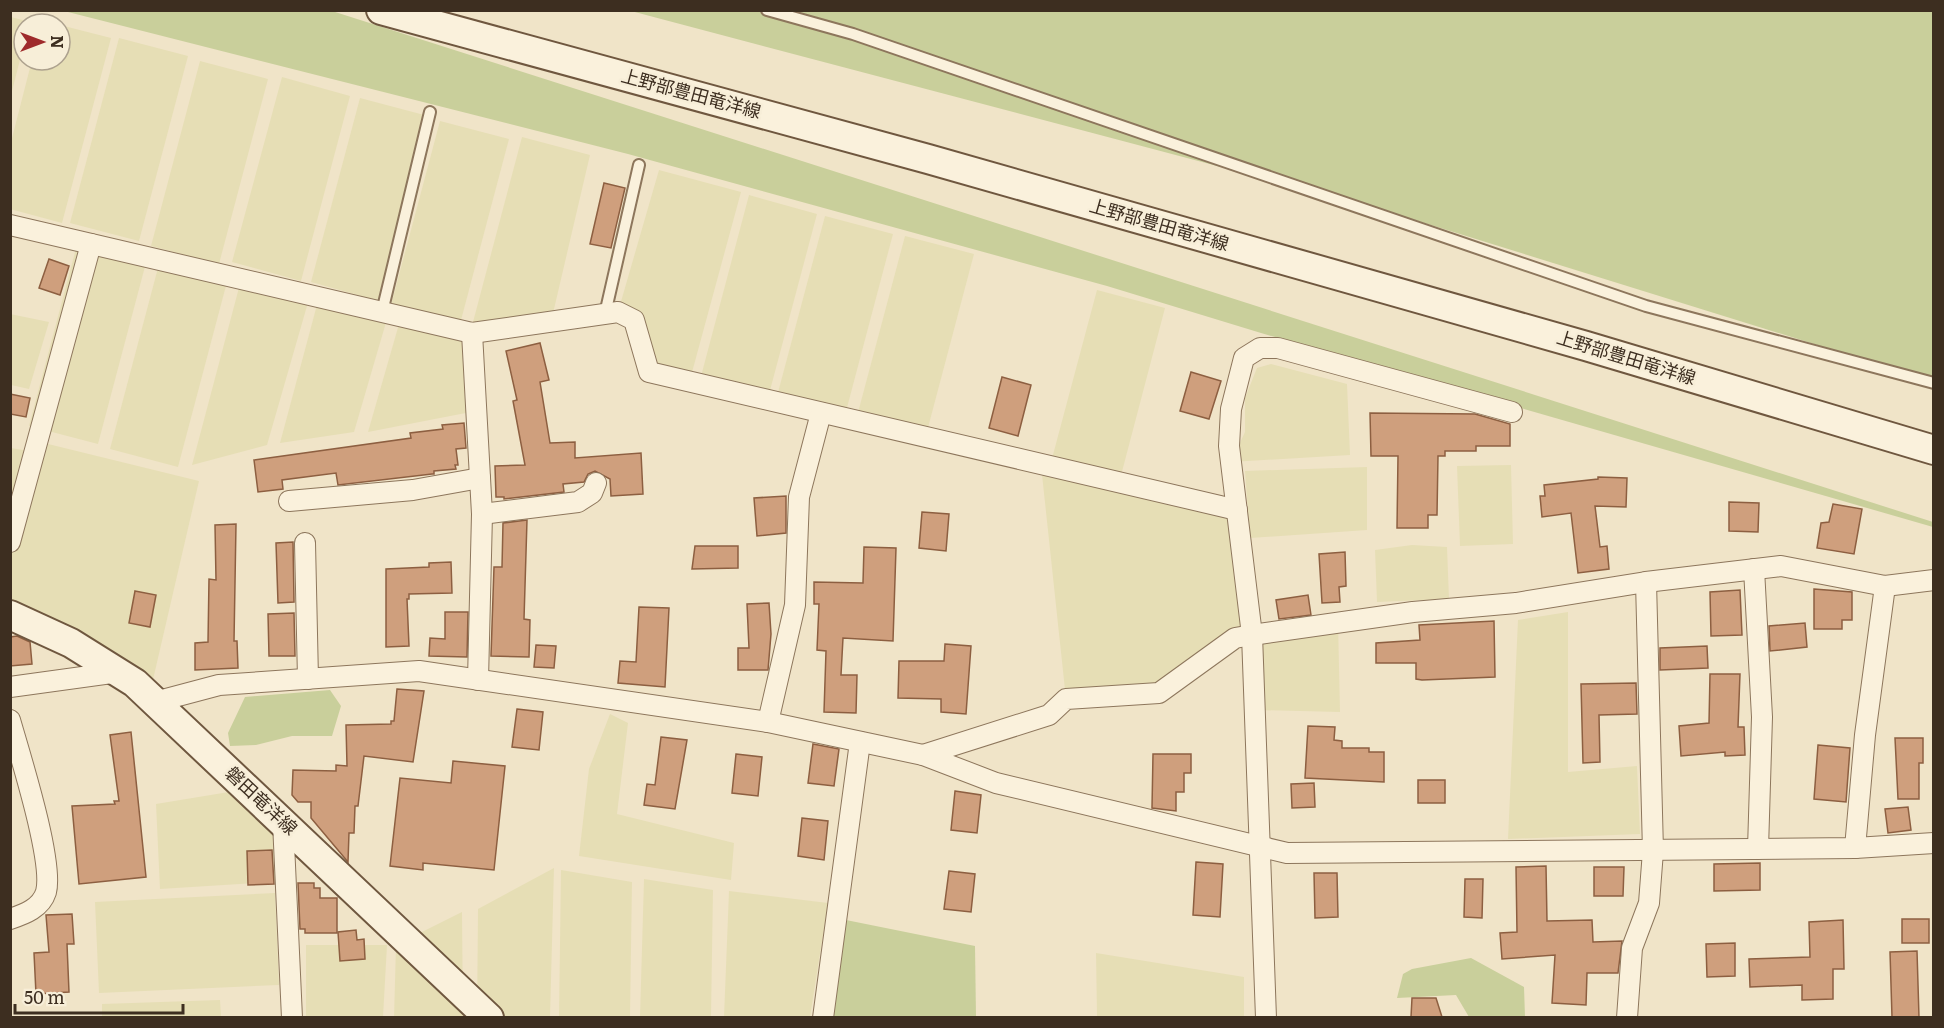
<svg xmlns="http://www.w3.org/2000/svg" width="1944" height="1028" viewBox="0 0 1944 1028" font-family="Literata,'Noto Sans JP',serif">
	<rect width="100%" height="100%" fill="#f0e4c8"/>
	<g fill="#e6deb5">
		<polygon points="11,17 30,22 24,24 24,44 11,95"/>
		<polygon points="60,25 111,38 62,223 10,209 11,142 32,60 60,60"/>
		<polygon points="119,38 188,56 139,241 70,223"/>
		<polygon points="200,61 268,79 219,264 151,246"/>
		<polygon points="282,77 350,96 301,281 232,262"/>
		<polygon points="360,98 428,116 379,301 311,282"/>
		<polygon points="440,121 509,139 460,324 391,305"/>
		<polygon points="522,137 590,155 551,322 509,328 473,322"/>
		<polygon points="659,170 741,192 691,376 649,372 639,335 618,312"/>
		<polygon points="749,195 817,214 768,398 700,380"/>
		<polygon points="825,216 893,234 844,419 776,400"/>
		<polygon points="905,236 974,254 925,439 856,420"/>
		<polygon points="78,241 147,259 98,444 29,426"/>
		<polygon points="159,264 227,282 178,467 110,449"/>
		<polygon points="241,280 309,299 267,445 192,465"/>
		<polygon points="1097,290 1165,308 1119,483 1237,510 1252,634 1338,622 1340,712 1255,710 1252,635 1159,693 1066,699 1041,465 1050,466"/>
		<polygon points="318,301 387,319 354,432 280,443"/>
		<polygon points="10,314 49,322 29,389 11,385"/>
		<polygon points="399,324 467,342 476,411 368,432"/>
		<polygon points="1271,364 1347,384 1350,455 1231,462 1245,432 1245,398 1257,368"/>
		<polygon points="44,443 199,481 152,684 11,605 11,550"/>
		<polygon points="11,448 35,452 11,542"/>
		<polygon points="1511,465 1513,544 1460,546 1457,466"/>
		<polygon points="1367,467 1367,530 1250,538 1245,471"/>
		<polygon points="1412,545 1447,547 1449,599 1377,602 1375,550"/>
		<polygon points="1568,612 1568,772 1637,766 1640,834 1508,839 1518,620"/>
		<polygon points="610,714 628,723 617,814 734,843 731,880 579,856 589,769"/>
		<polygon points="247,789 283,822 286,881 160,889 156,804"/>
		<polygon points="554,868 550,1017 477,1018 478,909"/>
		<polygon points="561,870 632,882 630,1017 559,1017"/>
		<polygon points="644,879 713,890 711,1017 640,1017"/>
		<polygon points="729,891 828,903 810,1017 724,1017"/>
		<polygon points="275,893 279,985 99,993 95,902"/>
		<polygon points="462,912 463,1017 394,1018 396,945"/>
		<polygon points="306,945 387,945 383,1017 306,1018"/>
		<polygon points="1096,953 1244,977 1244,1017 1097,1017"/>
		<polygon points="220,1000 221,1017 102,1017 102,1004"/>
	</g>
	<g fill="#c9cf9b">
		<polygon points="64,11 332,11 1933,522 1933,527 1261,333 1107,286 628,154"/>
		<polygon points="631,11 1933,11 1933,381 1376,208"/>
		<polygon points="330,690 341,706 332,736 292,736 256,745 230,746 228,733 245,697"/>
		<polygon points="836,918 975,946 976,1017 823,1018"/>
		<polygon points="1471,958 1524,987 1525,1017 1469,1017 1456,995 1397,998 1403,974 1412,969"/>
	</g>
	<g fill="#cf9f7d" stroke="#8d5f41" stroke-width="1.5">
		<polygon points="604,183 625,188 611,248 590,244"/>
		<polygon points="49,259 69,266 60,295 39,288"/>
		<polygon points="540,343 549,380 540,382 550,443 575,442 575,458 641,453 643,494 611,496 610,479 595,471 588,474 584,482 563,484 564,492 504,499 504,497 496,497 495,466 525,465 513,401 517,400 506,351"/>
		<polygon points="1191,372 1221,381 1209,419 1180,411"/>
		<polygon points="1002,377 1031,385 1018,436 989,428"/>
		<polygon points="10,394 30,398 26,417 10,414"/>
		<polygon points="1370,413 1475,414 1510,424 1510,446 1476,446 1476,451 1445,451 1445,456 1438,456 1437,515 1428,515 1428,528 1397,528 1398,456 1371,456"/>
		<polygon points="464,423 466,448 456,449 458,465 455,465 456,469 434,471 434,474 432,474 338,485 336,473 282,480 283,489 258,492 254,460 411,438 410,433 443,429 442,425"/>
		<polygon points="1598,477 1627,478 1626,507 1595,506 1600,547 1607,546 1609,569 1578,573 1571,513 1542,517 1540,496 1545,496 1544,485 1598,479"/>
		<polygon points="786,496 786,533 757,536 754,498"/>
		<polygon points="1729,502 1759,503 1758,532 1729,531"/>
		<polygon points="1833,504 1862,509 1854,554 1817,548 1821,523 1829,522"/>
		<polygon points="922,512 949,514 946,551 919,548"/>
		<polygon points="527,520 524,619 530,620 529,657 491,656 494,567 502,567 503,523"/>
		<polygon points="236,524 234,641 237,641 238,668 195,670 195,643 208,642 209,579 216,580 215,525"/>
		<polygon points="293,542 294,602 278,603 276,543"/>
		<polygon points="695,546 738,546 738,568 692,569"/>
		<polygon points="864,547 896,548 893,641 843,638 841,675 857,675 856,713 824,712 826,651 817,650 819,604 814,604 814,582 863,583"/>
		<polygon points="1345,552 1346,586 1339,587 1340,602 1322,603 1319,554"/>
		<polygon points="451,562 452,593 409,594 409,599 407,599 409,646 386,647 386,569 429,567 429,563"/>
		<polygon points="1814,589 1852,592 1852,620 1842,620 1842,629 1814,629"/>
		<polygon points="1740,590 1742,635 1711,636 1710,592"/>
		<polygon points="135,591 156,595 150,627 129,623"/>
		<polygon points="1308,595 1311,615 1279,619 1276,600"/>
		<polygon points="769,603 771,634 768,670 738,670 738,648 749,648 747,604"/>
		<polygon points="639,607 669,608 665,687 618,683 620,661 636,662"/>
		<polygon points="445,612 468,612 467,657 429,656 430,638 445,639"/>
		<polygon points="294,613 295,656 269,656 268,614"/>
		<polygon points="1494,621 1495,677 1422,680 1416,679 1416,663 1376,663 1376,643 1420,640 1419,625"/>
		<polygon points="1805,623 1807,647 1770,651 1769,626"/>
		<polygon points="17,636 30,642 32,664 10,666 10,637"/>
		<polygon points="945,644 971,646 966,714 941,712 941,699 898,698 899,661 944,661"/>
		<polygon points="536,645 556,646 554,668 534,667"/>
		<polygon points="1707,646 1708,668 1660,670 1660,648"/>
		<polygon points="1710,674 1740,674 1738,727 1744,727 1745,755 1725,756 1725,752 1681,756 1679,726 1709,723"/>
		<polygon points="1636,683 1637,714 1599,715 1600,762 1583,763 1581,684"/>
		<polygon points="397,689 424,691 413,762 364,756 358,806 355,806 354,833 349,833 348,862 311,818 311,802 298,802 292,795 293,770 336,771 336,765 347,766 346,725 391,724 391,721 394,721"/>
		<polygon points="517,709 543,712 539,750 512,747"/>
		<polygon points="1308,726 1335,727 1334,740 1342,741 1342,748 1369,748 1369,752 1384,752 1384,782 1305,778"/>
		<polygon points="131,732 146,877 79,884 72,806 115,804 114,801 119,801 110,735"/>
		<polygon points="661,737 687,740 675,809 644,805 647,784 655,785"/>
		<polygon points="1895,738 1923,738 1923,763 1919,763 1919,799 1898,799"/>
		<polygon points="813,744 839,749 834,786 808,783"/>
		<polygon points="1818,745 1850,748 1846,802 1814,799"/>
		<polygon points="736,754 762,757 758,796 732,793"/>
		<polygon points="1153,754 1191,754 1191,773 1184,773 1184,792 1176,792 1176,811 1152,808"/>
		<polygon points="453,761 505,766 494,870 423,863 423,870 390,866 400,778 451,783"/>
		<rect x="1418" y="780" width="27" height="23"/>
		<polygon points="1314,783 1315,807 1292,808 1291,784"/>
		<polygon points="955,791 981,795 977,833 951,830"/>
		<polygon points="1908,807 1911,830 1888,833 1885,809"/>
		<polygon points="802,818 828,821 824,860 798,856"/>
		<polygon points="272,850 274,884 248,885 247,851"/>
		<polygon points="1196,862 1223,864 1220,917 1193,915"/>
		<polygon points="1760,863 1760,890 1714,891 1714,864"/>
		<polygon points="1546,866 1547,921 1592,920 1593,942 1622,941 1618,973 1587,973 1586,1005 1552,1003 1555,955 1502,959 1500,933 1517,932 1516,867"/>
		<polygon points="1594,867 1624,867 1623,896 1594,896"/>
		<polygon points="949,871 975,874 971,912 944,909"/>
		<polygon points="1314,873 1337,873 1338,917 1315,918"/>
		<polygon points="1465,879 1483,879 1482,918 1464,917"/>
		<polygon points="298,883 314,883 314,888 320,888 320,898 337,898 337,933 305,933 305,929 300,929"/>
		<polygon points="72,914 74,944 67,944 69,992 36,994 34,953 49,952 46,915"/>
		<rect x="1902" y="919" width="27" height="24"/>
		<polygon points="1843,920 1844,969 1833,969 1833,999 1802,1000 1802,985 1750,987 1749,959 1810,957 1809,922"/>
		<polygon points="356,930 357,940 364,939 365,959 340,961 338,932"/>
		<polygon points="1735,943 1735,976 1707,977 1706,944"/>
		<polygon points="1917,951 1919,1017 1892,1017 1890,952"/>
		<polygon points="1412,998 1436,998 1442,1017 1411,1017"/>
	</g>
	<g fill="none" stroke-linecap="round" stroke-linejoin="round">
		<defs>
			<g id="lane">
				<polyline points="767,10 853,34 1646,306 1934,383"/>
				<polyline points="382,312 430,112"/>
				<polyline points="605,314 639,165"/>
			</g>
			<g id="street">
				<polyline points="10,225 472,333 618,312 634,320 649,372 1237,510"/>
				<polyline points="472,333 482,514 478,680"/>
				<polyline points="289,501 413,490 480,478"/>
				<polyline points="482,514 578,502 592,493 596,483"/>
				<polyline points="10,542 91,244"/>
				<polyline points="305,543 308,679"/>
				<polyline points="1754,569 1762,717 1758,849"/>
				<polyline points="10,687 119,672"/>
				<polyline points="155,702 219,685 419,671 768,722 923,755 996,783 1287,853 1855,848 1934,843"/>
				<path d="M10,720C20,755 54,862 46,892C41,908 25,914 10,919"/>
				<polyline points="768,722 795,605 799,497 821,413"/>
				<polyline points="923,755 1049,715 1066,699 1159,693 1235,638 1252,635 1413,612 1516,603 1646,582 1781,566 1885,586 1934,580"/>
				<polyline points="283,822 292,1018"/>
				<polyline points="1855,848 1865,735 1885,586"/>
				<polyline points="823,1018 860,742"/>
				<polyline points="1266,1018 1252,635 1229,446 1231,409 1244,358 1260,348 1278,348 1512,412"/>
				<polyline points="1627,1018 1632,948 1649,903 1653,851 1646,582"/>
			</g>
			<g id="secondary">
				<polyline points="381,10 928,159 1586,346 1934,450"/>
				<polyline points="10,615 71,643 135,683 489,1018"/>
			</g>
		</defs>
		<use href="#lane" stroke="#8d765c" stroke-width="14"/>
		<use href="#street" stroke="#8d765c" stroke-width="22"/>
		<use href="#secondary" stroke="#6f573f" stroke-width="32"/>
		<use href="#lane" stroke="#faf1dc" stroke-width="10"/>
		<use href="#street" stroke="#faf1dc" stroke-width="20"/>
		<use href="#secondary" stroke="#faf1dc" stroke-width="28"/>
	</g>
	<g text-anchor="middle" stroke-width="5" stroke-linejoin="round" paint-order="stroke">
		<g font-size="18" fill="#3d2e20" stroke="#f7eed8">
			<text transform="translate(691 94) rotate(15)" y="6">上野部豊田竜洋線</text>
			<text transform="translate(1159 225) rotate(16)" y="6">上野部豊田竜洋線</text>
			<text transform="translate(1626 358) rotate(17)" y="6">上野部豊田竜洋線</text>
			<text transform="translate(261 801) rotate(43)" y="6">磐田竜洋線</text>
		</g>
	</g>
	<rect width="1944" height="1028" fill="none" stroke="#3d2e20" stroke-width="24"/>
	<g transform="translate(42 42) rotate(90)"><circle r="28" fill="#f7eed8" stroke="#ada18e" stroke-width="1.5"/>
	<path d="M0-4.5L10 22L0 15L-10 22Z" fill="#9e2a2b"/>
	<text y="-9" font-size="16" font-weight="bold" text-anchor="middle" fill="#3d2e20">N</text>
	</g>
	<path d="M15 1004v9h168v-9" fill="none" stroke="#3d2e20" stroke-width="3"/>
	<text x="24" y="1004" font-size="18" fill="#3d2e20" stroke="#f7eed8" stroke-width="4.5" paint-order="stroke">50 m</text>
</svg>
